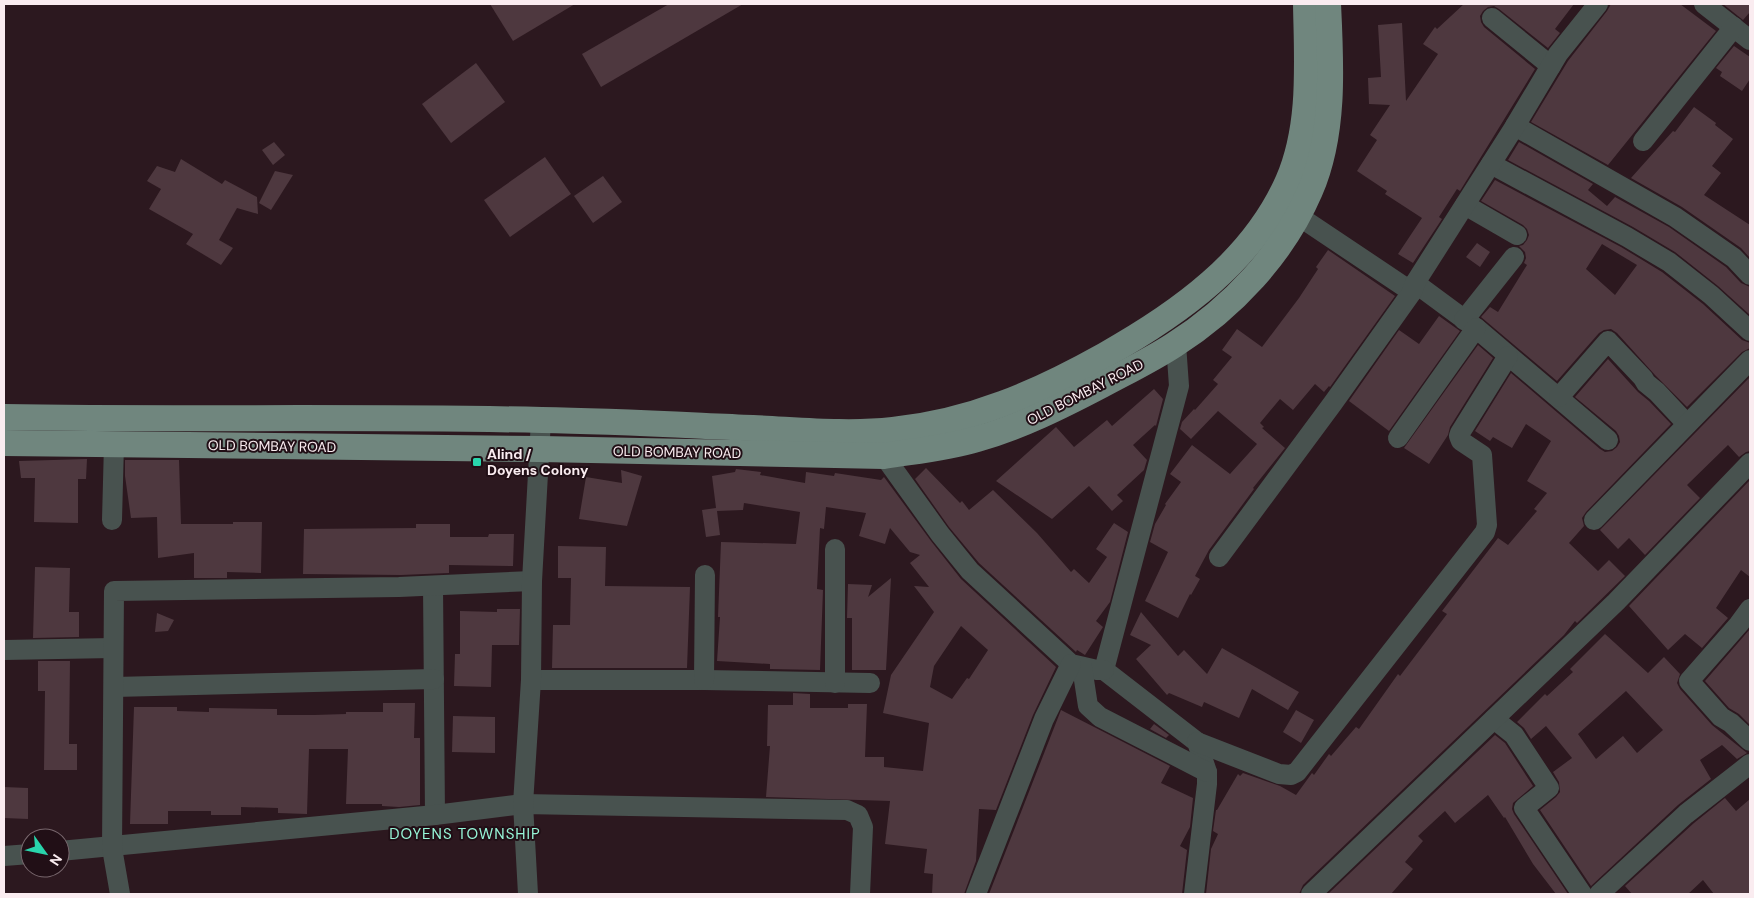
<svg xmlns="http://www.w3.org/2000/svg" width="1754" height="898" viewBox="0 0 1754 898" font-family="'DM Sans',sans-serif">
	<rect width="100%" height="100%" fill="#2c181f"/>
	<g fill="#4e383f" fill-rule="evenodd">
		<polygon points="490,4 575,4 513,41"/>
		<polygon points="669,4 743,4 601,87 582,54"/>
		<polygon points="1464,4 1574,4 1555,29 1560,33 1548,48 1499,9 1494,6 1488,7 1483,11 1480,16 1481,22 1484,27 1535,69 1460,191 1457,189 1439,217 1442,219 1413,263 1398,254 1422,218 1385,194 1387,191 1357,171 1377,140 1370,135 1390,105 1369,104 1368,78 1381,77 1378,25 1402,23 1406,101 1438,54 1423,44 1435,27 1437,29"/>
		<polygon points="1611,4 1680,4 1716,31 1608,165 1531,122 1568,61 1607,11"/>
		<polygon points="1723,4 1750,4 1750,12 1743,20"/>
		<polygon points="1734,46 1750,57 1750,79 1742,91 1720,76 1722,72 1716,68"/>
		<polygon points="476,63 505,102 451,143 422,104"/>
		<polygon points="1694,107 1716,123 1715,125 1733,139 1712,166 1721,173 1704,195 1750,225 1750,258 1741,248 1682,207 1631,178 1673,131 1675,132"/>
		<polygon points="274,142 285,155 273,165 262,150"/>
		<polygon points="1519,142 1593,184 1588,190 1607,206 1615,197 1669,227 1726,267 1741,283 1750,287 1750,315 1718,286 1675,252 1633,227 1508,160"/>
		<polygon points="545,157 571,194 510,237 484,200"/>
		<polygon points="181,159 222,184 225,180 257,197 258,214 237,208 219,240 233,248 221,265 186,244 193,234 149,209 161,189 147,181 157,166 175,172"/>
		<polygon points="275,171 293,175 271,210 259,203"/>
		<polygon points="603,176 622,202 593,223 574,196"/>
		<path d="M1495,180L1621,247L1662,272L1703,304L1742,340L1750,343V348L1742,352L1687,407L1655,375L1617,333L1611,329L1604,330L1599,333L1557,381L1481,317L1490,307L1498,312L1527,265L1524,263L1526,258L1525,252L1519,246L1523,245L1527,240L1529,235L1527,229L1523,225L1481,201ZM1602,244L1637,265L1615,295L1586,269Z"/>
		<polygon points="1477,243 1490,252 1480,267 1466,257"/>
		<polygon points="1328,250 1395,296 1330,387 1329,386 1324,392 1315,384 1293,410 1280,399 1260,423 1264,427 1262,428 1285,448 1253,488 1254,489 1209,550 1195,576 1200,579 1191,595 1190,594 1178,618 1145,601 1168,552 1150,542 1155,524 1166,505 1165,504 1181,482 1170,474 1192,445 1230,474 1257,444 1218,411 1191,439 1180,429 1182,422 1194,409 1195,410 1218,384 1213,380 1232,357 1222,350 1237,329 1262,347 1299,298 1318,269 1316,267"/>
		<polygon points="1439,316 1460,331 1389,431 1349,401 1399,330 1419,344"/>
		<polygon points="1478,345 1493,358 1450,427 1448,435 1429,464 1404,448"/>
		<polygon points="1608,359 1638,392 1649,401 1671,424 1586,512 1582,518 1584,526 1569,543 1598,571 1609,560 1625,576 1577,623 1575,621 1564,635 1303,885 1299,894 1206,894 1211,849 1218,834 1213,831 1216,810 1217,810 1238,774 1240,776 1243,773 1280,786 1296,795 1312,773 1314,775 1329,754 1331,756 1356,727 1359,729 1398,674 1400,676 1447,614 1442,611 1498,538 1508,545 1537,511 1534,509 1547,493 1527,481 1551,441 1526,424 1512,448 1493,437 1490,441 1475,431 1511,373 1600,449 1605,452 1612,451 1617,447 1620,442 1619,436 1616,431 1575,397"/>
		<polygon points="1750,377 1750,451 1746,452 1739,457 1728,445 1687,485 1700,498 1645,555 1629,538 1618,549 1600,530"/>
		<polygon points="1154,389 1163,399 1156,426 1155,425 1133,445 1147,460 1144,470 1117,495 1123,501 1112,511 1089,486 1052,519 996,481 1056,427 1074,447 1107,420 1112,426"/>
		<polygon points="87,459 86,479 78,479 78,523 34,522 35,478 21,478 19,461"/>
		<polygon points="125,460 179,460 181,524 233,524 233,522 262,522 261,573 227,572 227,578 194,578 194,553 158,558 157,517 131,518 125,476"/>
		<polygon points="926,468 960,503 962,501 969,510 993,490 1037,533 1071,572 1074,569 1089,583 1107,557 1096,549 1114,523 1128,532 1110,602 1096,621 1103,627 1085,655 1077,650 1076,652 979,563 949,527 915,479"/>
		<path d="M736,469L761,472L760,475L805,483L806,472L834,476L835,473L881,480L884,477L931,541L961,579L1056,667L1033,715L996,810L979,809L976,861L964,894H932L933,874L924,873L927,849L885,844L890,801L766,797L770,746H767L768,705H793V693L810,694V708H848V704H867L865,757H884V767L923,771L929,723L883,713L891,675L934,612L914,586L929,587L910,563L920,555L910,552L890,528L885,544L859,536L866,513L826,507L824,529L820,528L817,589L823,590L820,670L770,669V664L717,661L720,617H718L721,542L796,544L800,512L744,503L743,510L717,511L720,535L706,537L702,510L716,508L712,476L735,472ZM961,626L988,650L969,679L967,678L952,699L930,687L934,666Z"/>
		<polygon points="621,470 642,476 627,526 579,519 586,477 622,483"/>
		<polygon points="1750,480 1750,577 1741,570 1716,608 1728,618 1702,648 1685,634 1668,650 1629,606"/>
		<polygon points="416,524 450,524 450,537 488,537 489,534 514,534 513,566 449,565 449,573 401,575 303,574 304,529 416,528"/>
		<polygon points="558,546 606,547 605,586 690,587 687,668 552,668 553,625 570,625 571,578 558,578"/>
		<polygon points="35,567 70,568 69,612 79,612 79,637 33,638"/>
		<polygon points="891,578 886,670 852,670 852,618 847,618 848,584 872,585 868,597"/>
		<polygon points="497,609 520,609 519,645 492,645 491,687 454,686 455,654 460,654 460,611 497,612"/>
		<polygon points="1141,612 1178,656 1184,650 1207,674 1222,648 1299,692 1288,710 1252,689 1239,718 1204,702 1202,707 1169,693 1167,695 1136,659 1151,645 1130,635"/>
		<polygon points="157,613 174,620 168,631 155,632"/>
		<polygon points="1750,629 1750,725 1739,714 1729,708 1705,681"/>
		<path d="M1605,634L1648,673L1664,657L1680,674L1677,683L1680,689L1712,725L1747,753L1737,759L1722,745L1700,760L1711,779L1678,805L1591,886L1540,810L1556,797L1560,792L1559,782L1553,772L1572,758L1546,726L1531,739L1524,728L1517,722L1545,694L1547,696L1573,672L1570,669ZM1626,691L1663,730L1637,753L1623,736L1596,759L1578,734Z"/>
		<polygon points="38,661 70,661 69,744 77,744 77,770 44,770 45,691 38,691"/>
		<polygon points="383,703 415,703 414,738 420,738 420,805 399,807 382,806 382,804 346,804 348,749 309,749 307,814 278,813 278,808 241,807 241,815 211,815 211,811 168,811 168,824 130,824 134,707 177,707 177,711 209,712 209,708 277,709 277,715 314,715 346,714 346,712 383,712"/>
		<polygon points="1061,710 1170,766 1161,783 1193,798 1190,827 1180,846 1187,850 1182,894 989,894"/>
		<polygon points="1296,710 1314,720 1301,743 1283,732"/>
		<polygon points="453,716 495,717 495,753 452,752"/>
		<polygon points="1154,724 1169,735 1166,738 1150,729"/>
		<polygon points="1495,735 1505,743 1533,786 1513,803 1512,809 1514,814 1568,894 1556,894 1533,864 1505,817 1504,818 1488,795 1455,823 1445,811 1418,836 1423,841 1405,862 1413,869 1391,894 1328,894"/>
		<polygon points="4,787 28,788 28,819 4,818"/>
		<polygon points="1725,798 1736,811 1750,799 1750,894 1714,894 1703,880 1688,894 1632,894 1625,886 1694,823"/>
	</g>
	<g fill="none" stroke-linecap="round" stroke-linejoin="round">
		<g stroke="#48524f" stroke-width="20">
			<polyline points="1704,4 1750,40"/>
			<polyline points="1492,18 1551,66"/>
			<polyline points="1515,126 1675,217 1734,258 1750,275"/>
			<polyline points="1643,141 1734,27"/>
			<polyline points="1491,164 1627,237 1669,262 1711,295 1750,331"/>
			<polyline points="1465,205 1517,235"/>
			<polyline points="1297,215 1412,292"/>
			<polyline points="1415,283 1476,328 1608,440"/>
			<polyline points="1464,320 1514,257"/>
			<polyline points="1176,344 1179,386 1104,670 1197,742 1207,772 1207,784 1194,894"/>
			<polyline points="1559,397 1608,341 1643,378 1646,383 1657,392 1687,424"/>
			<polyline points="1398,438 1476,328"/>
			<polyline points="884,456 940,534 970,571 1071,664 1097,670 1104,670"/>
			<polyline points="112,520 114,444"/>
			<polyline points="1594,520 1750,360"/>
			<polyline points="1219,557 1333,403 1412,292 1415,283 1515,126 1558,54 1598,4"/>
			<polyline points="433,586 435,815"/>
			<polyline points="1750,609 1739,624 1689,681 1721,717 1731,723 1750,741"/>
			<polyline points="4,650 113,648"/>
			<polyline points="1082,667 1088,706 1100,717 1207,772"/>
			<polyline points="531,680 704,680 870,683"/>
			<polyline points="704,680 705,575"/>
			<polyline points="835,683 835,549"/>
			<polyline points="114,687 434,679"/>
			<polyline points="1494,719 1514,735 1549,788 1524,808 1582,894"/>
			<polyline points="1197,742 1279,774 1291,775 1297,772 1485,532 1487,525 1482,455 1461,441 1459,436 1460,433 1508,356"/>
			<polyline points="60,851 435,815 523,804 847,810 858,815 863,827 860,894"/>
			<polyline points="4,856 30,854"/>
			<polyline points="120,894 112,848 114,591 399,587 532,581"/>
			<polyline points="528,894 523,804 531,680 532,581 541,420"/>
			<polyline points="976,894 1044,719 1071,664"/>
			<polyline points="1311,894 1616,602 1750,463"/>
			<polyline points="1599,894 1686,814 1750,764"/>
		</g>
		<g stroke="#70867e" stroke-width="26">
			<path d="M4,417C183,420 363,416 542,420C612,421 683,425 753,428C799,430 847,435 893,430C971,422 1037,393 1105,355C1178,314 1253,261 1288,181C1312,126 1307,62 1306,4"/>
			<path d="M4,443L541,449L884,456C915,451 947,448 977,439C1020,427 1062,406 1102,385C1126,372 1151,360 1174,345C1232,308 1283,254 1310,191C1335,134 1331,64 1328,4"/>
		</g>
	</g>
	<rect fill="#29d5ac" stroke="#210f16" stroke-width="2" x="472" y="457" width="10" height="10" rx="2.5"/>
	<g text-anchor="middle" stroke-width="4" stroke-linejoin="round" paint-order="stroke">
		<g font-size="14" fill="#faecf0" stroke="#210f16">
			<text transform="translate(1085 392) rotate(-27)" y="5">OLD BOMBAY ROAD</text>
			<text transform="translate(272 446) rotate(1)" y="5">OLD BOMBAY ROAD</text>
			<text transform="translate(677 452) rotate(1)" y="5">OLD BOMBAY ROAD</text>
		</g>
		<g font-size="14" font-weight="bold" fill="#faecf0" stroke="#210f16" text-anchor="start">
			<text x="487" y="459">Alind /<tspan x="487" dy="16">Doyens Colony</tspan></text>
		</g>
		<g font-size="15" letter-spacing="1" fill="#97f6d8" stroke="#210f16">
			<text x="465" y="839">DOYENS TOWNSHIP</text>
		</g>
	</g>
	<rect width="1754" height="898" fill="none" stroke="#faecf0" stroke-width="10"/>
	<g transform="translate(45 853) rotate(123)"><circle r="24" fill="#210f16" stroke="#78676d"/>
	<path d="M0-4L9 19L0 12L-9 19Z" fill="#29d5ac"/>
	<text y="-8" font-size="14" font-weight="bold" text-anchor="middle" fill="#faecf0">N</text>
	</g>
</svg>
